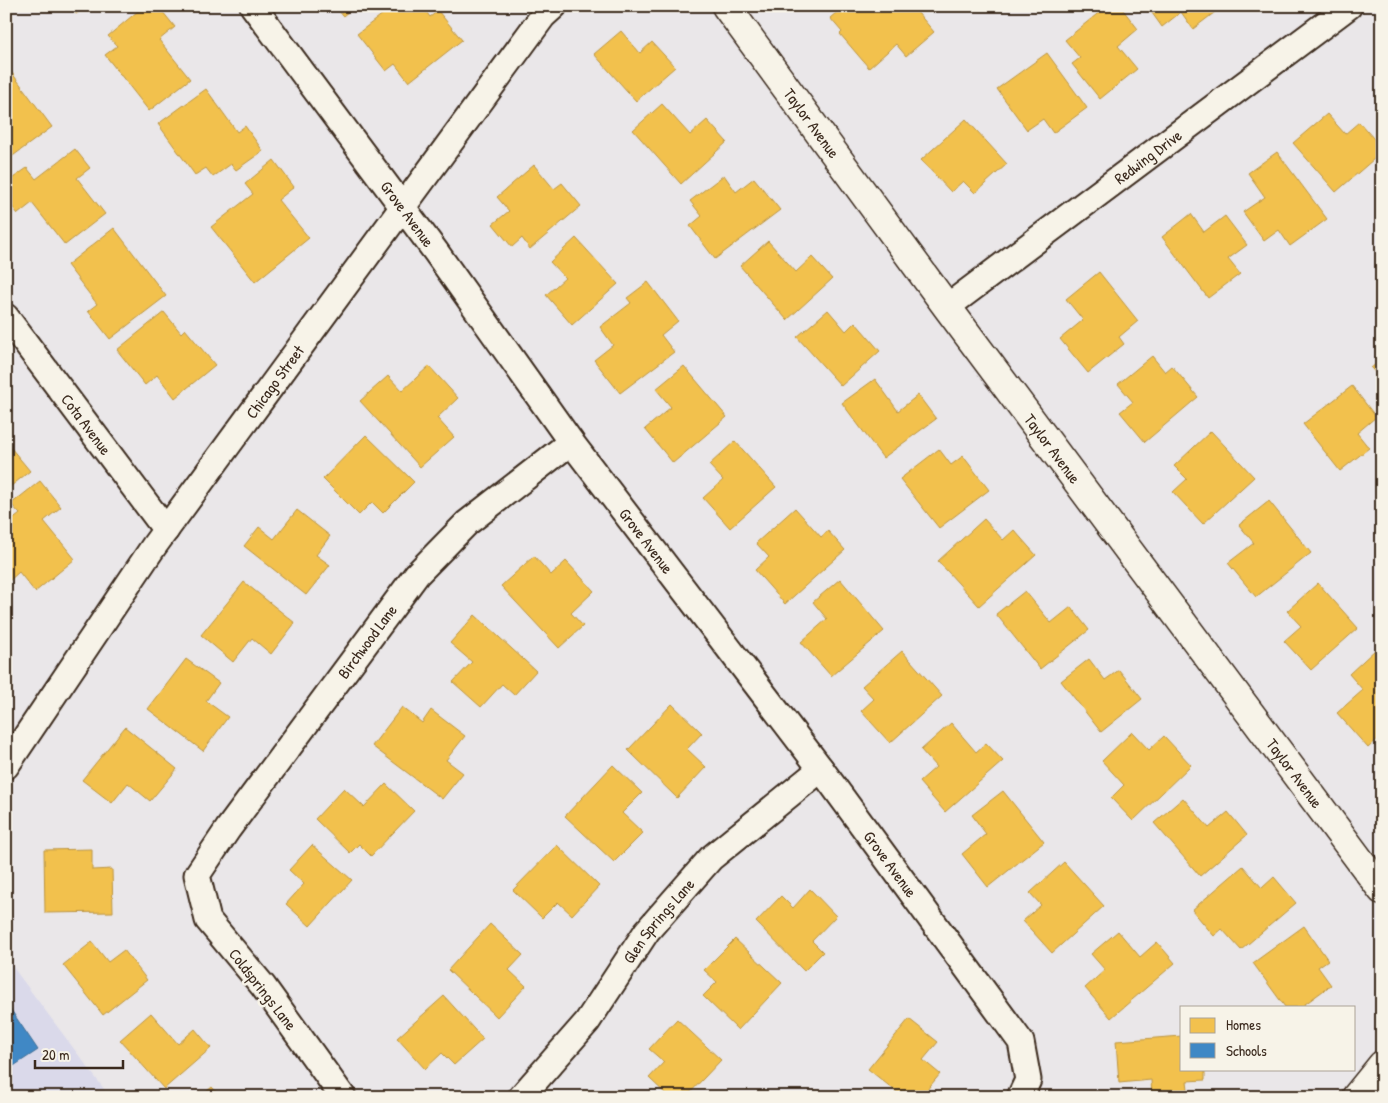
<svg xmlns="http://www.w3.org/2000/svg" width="1388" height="1103" viewBox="0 0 1388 1103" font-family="'Patrick Hand',sans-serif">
	<rect width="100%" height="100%" fill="#eae7e9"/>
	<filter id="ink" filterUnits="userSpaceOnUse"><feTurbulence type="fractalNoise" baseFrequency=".02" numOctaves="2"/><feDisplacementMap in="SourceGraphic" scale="10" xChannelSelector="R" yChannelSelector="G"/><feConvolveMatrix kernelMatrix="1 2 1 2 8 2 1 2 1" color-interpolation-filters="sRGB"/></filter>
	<g filter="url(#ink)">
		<polygon fill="#dad9ea" points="6,958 110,1097 6,1097"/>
		<g fill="#f2c14e" stroke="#bb9440">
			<polygon points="70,6 87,6 76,14"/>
			<polygon points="144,6 158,6 175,27 159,40 190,79 149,111 105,55 117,46 108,36"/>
			<polygon points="335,6 355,6 343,16"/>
			<polygon points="393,6 422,6 430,17 438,11 462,40 409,82 395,64 386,71 357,34"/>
			<polygon points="844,6 912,6 934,32 906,56 896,44 869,68 840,34 842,32 830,18"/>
			<polygon points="1107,6 1120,6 1138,29 1118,46 1137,69 1100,99 1072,64 1080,58 1065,40"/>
			<polygon points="1147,6 1223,6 1193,29 1181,12 1162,27"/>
			<polygon points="621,31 640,53 652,42 675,67 636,101 594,54"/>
			<polygon points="1047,53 1087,108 1053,133 1043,119 1027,130 997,89"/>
			<polygon points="6,65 52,127 6,161"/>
			<polygon points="206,89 237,132 245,126 263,151 236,170 231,164 213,177 206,168 195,175 158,124"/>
			<polygon points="662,104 690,135 707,120 727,142 681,184 633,130"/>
			<polygon points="1327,114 1345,134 1359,122 1382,148 1382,152 1336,192 1293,143"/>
			<polygon points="966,119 1007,164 975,193 963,181 951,192 921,160"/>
			<polygon points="75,149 90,168 77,178 105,214 65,245 32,203 18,214 6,199 6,183 27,168 36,179"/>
			<polygon points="1277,152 1327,219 1290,246 1279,230 1264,241 1243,212 1265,197 1248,173"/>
			<polygon points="274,160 294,187 278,200 309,238 255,282 211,227 253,194 245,184"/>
			<polygon points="534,165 554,189 562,183 581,206 530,249 522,238 512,247 493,224 509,211 497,197"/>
			<polygon points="724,175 736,192 754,178 780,210 715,259 690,226 702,216 690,201"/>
			<polygon points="1191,214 1204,232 1225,216 1247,245 1228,259 1240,274 1208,298 1162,237"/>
			<polygon points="114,228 166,296 110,339 88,311 97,304 67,265"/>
			<polygon points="576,238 618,284 572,325 546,295 565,278 550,262"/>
			<polygon points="768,241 796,272 812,257 832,279 787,320 740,266"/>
			<polygon points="1099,272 1138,321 1119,337 1124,344 1088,373 1060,339 1083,320 1066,299"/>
			<polygon points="648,282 678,321 661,335 674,352 620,393 594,360 613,345 600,327 631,303 627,298"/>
			<polygon points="828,310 846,331 855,322 880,351 841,386 797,337"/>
			<polygon points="164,312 181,333 185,329 215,365 175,398 157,375 145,385 117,350"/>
			<polygon points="1152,356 1165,372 1172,366 1198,397 1145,442 1120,412 1133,402 1118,384"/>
			<polygon points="1382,359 1382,380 1371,368"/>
			<polygon points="429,366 458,398 437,418 454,437 420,467 360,401 388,376 402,391"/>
			<polygon points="684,366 727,417 673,463 645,429 671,407 656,389"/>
			<polygon points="875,379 898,411 918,395 936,419 883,458 842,403"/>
			<polygon points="1352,386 1376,417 1357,433 1369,448 1340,471 1303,424"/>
			<polygon points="1211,431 1254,477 1203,524 1173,492 1187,479 1174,466"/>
			<polygon points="366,435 414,482 383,513 372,502 359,515 323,479"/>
			<polygon points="735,441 776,487 730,528 703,498 723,480 709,465"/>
			<polygon points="6,442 30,471 6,490"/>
			<polygon points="939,449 951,465 963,456 989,490 939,528 900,479"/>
			<polygon points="40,481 61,507 44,521 75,559 35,592 19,572 9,581 6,577 6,525 20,514 11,504"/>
			<polygon points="1269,501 1311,553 1256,597 1228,563 1254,543 1239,525"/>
			<polygon points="795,508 821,537 828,531 845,550 785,604 755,570 769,557 756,543"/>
			<polygon points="297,510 330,536 316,555 330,565 306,595 244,546 259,527 274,539"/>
			<polygon points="984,519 1003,540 1014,530 1036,555 979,606 938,561"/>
			<polygon points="534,556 551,575 566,561 594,591 571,613 583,626 559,648 501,586"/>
			<polygon points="840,579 884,631 831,676 801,642 827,619 813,602"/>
			<polygon points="244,582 295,623 271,654 252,638 233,662 201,635"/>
			<polygon points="1318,583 1358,628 1311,670 1284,641 1301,626 1287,611"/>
			<polygon points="1025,591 1051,623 1071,607 1089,630 1040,669 996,614"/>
			<polygon points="475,615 536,671 514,695 502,684 481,707 453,682 472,662 450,643"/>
			<polygon points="1376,649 1382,655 1382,735 1368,748 1337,713 1363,690 1349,674"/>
			<polygon points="902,651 942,696 890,743 861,711 874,699 862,686"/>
			<polygon points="186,659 219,683 206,701 228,717 203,751 148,709"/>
			<polygon points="1089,659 1105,680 1119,670 1142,699 1101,732 1061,681"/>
			<polygon points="672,704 702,733 687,749 706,767 677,798 628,750"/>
			<polygon points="402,707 422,723 431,710 465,736 446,760 463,773 442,799 372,746"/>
			<polygon points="951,723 976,752 986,743 1003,761 945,812 919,782 936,767 921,750"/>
			<polygon points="125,727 177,769 150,801 128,783 112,803 82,780"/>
			<polygon points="1132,732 1149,750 1164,736 1191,765 1133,821 1111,798 1124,785 1102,761"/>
			<polygon points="613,765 642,793 622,813 643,833 614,862 565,816"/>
			<polygon points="386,784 414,811 371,856 359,844 350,853 315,819 344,788 364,807"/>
			<polygon points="1003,791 1044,842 988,887 962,854 986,834 972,815"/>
			<polygon points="1183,798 1209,828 1228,812 1247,835 1200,876 1154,823"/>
			<polygon points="312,845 352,880 310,926 286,904 304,884 289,870"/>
			<polygon points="557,845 599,886 572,915 558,902 542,918 513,890"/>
			<polygon points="92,849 92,870 112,869 113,912 45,913 44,850"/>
			<polygon points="1064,862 1104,906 1052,953 1023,921 1041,905 1030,893"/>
			<polygon points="1243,866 1262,888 1274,877 1296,903 1241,950 1222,929 1214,936 1192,910"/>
			<polygon points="810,889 836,916 812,941 823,952 804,971 756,922 781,896 793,908"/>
			<polygon points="490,924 523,955 509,970 526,986 497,1017 448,970"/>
			<polygon points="1304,926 1328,960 1318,967 1331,985 1301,1007 1285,1007 1253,963"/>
			<polygon points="1118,931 1140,957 1157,942 1175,963 1111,1018 1085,988 1105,970 1091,954"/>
			<polygon points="735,939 782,983 738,1030 703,996 717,982 704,970"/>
			<polygon points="92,942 108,962 124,950 147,980 103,1015 63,965"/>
			<polygon points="444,996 483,1039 454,1065 442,1053 425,1069 397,1038"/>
			<polygon points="151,1013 178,1044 195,1029 211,1048 164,1089 120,1040"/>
			<polygon points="677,1019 721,1060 686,1097 669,1097 649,1078 664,1062 649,1049"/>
			<polygon points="909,1019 938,1042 923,1060 940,1074 921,1097 903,1097 868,1069"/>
			<polygon points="1182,1036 1182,1069 1205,1069 1205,1080 1187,1081 1189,1097 1152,1097 1151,1080 1119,1083 1116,1041"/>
			<polygon points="212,1087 221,1097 200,1097"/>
		</g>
		<polygon fill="#3f88c5" stroke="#3e6c93" points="11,1010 38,1050 6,1071 6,1014"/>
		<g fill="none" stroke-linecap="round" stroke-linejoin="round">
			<defs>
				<g id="street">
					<path id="s1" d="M253,6L436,252L571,442L821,769L1021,1042L1028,1080L1020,1097"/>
					<path id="s2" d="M947,307L1349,6"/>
					<path id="s3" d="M6,317L166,530"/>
					<path id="s4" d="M6,766L154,546L543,16L554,6"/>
					<path id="s5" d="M343,1097L263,986L208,920L197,875L228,829L417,574L467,523L571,442"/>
					<path id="s6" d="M521,1097L587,1022L647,931L711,858L821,769"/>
				</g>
				<g id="secondary">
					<path id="s7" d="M726,6L947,307L1382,890"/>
					<polyline points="1356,1097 1382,1065"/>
				</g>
			</defs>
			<use href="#street" stroke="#3b2a1e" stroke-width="29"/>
			<use href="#secondary" stroke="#3b2a1e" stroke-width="31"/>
			<use href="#street" stroke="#f7f3e8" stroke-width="25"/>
			<use href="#secondary" stroke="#f7f3e8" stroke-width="28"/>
		</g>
	</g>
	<g text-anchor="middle" stroke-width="5" stroke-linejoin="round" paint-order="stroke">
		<g font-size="16" fill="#3b2a1e" stroke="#f7f3e8">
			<text dy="6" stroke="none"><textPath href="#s7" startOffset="145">Taylor Avenue</textPath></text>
			<text dy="6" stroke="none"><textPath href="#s2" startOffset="251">Redwing Drive</textPath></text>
			<text dy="6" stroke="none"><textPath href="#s1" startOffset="259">Grove Avenue</textPath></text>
			<text dy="6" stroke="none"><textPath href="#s4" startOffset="469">Chicago Street</textPath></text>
			<text dy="6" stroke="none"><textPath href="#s3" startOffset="134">Cota Avenue</textPath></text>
			<text dy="6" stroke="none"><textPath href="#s7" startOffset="550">Taylor Avenue</textPath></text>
			<text dy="6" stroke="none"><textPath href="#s1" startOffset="664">Grove Avenue</textPath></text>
			<text dy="6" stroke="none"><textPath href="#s5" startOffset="558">Birchwood Lane</textPath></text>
			<text dy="6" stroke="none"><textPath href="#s7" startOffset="955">Taylor Avenue</textPath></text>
			<text dy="6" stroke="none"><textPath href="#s1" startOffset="1069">Grove Avenue</textPath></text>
			<text dy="6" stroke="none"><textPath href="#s6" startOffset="224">Glen Springs Lane</textPath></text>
			<text transform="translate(263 989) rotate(52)" y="6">Coldsprings Lane</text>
		</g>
	</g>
	<rect width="1388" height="1103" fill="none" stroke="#f7f3e8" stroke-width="25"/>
	<rect x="12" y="12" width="1363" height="1078" fill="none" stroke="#3b2a1e" stroke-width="2" filter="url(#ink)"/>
	<rect x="1180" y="1006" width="175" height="65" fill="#f7f3e8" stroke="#aca397"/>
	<rect x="1190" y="1018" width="25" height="15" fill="#f2c14e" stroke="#aca397"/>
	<text x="1226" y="1030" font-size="15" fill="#3b2a1e">Homes</text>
	<rect x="1190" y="1043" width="25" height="15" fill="#3f88c5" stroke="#aca397"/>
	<text x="1226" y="1056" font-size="15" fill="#3b2a1e">Schools</text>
	<path d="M35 1060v8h88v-8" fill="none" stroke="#3b2a1e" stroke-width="2.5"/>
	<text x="42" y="1060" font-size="15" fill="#3b2a1e" stroke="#f7f3e8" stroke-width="4" paint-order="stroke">20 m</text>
</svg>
